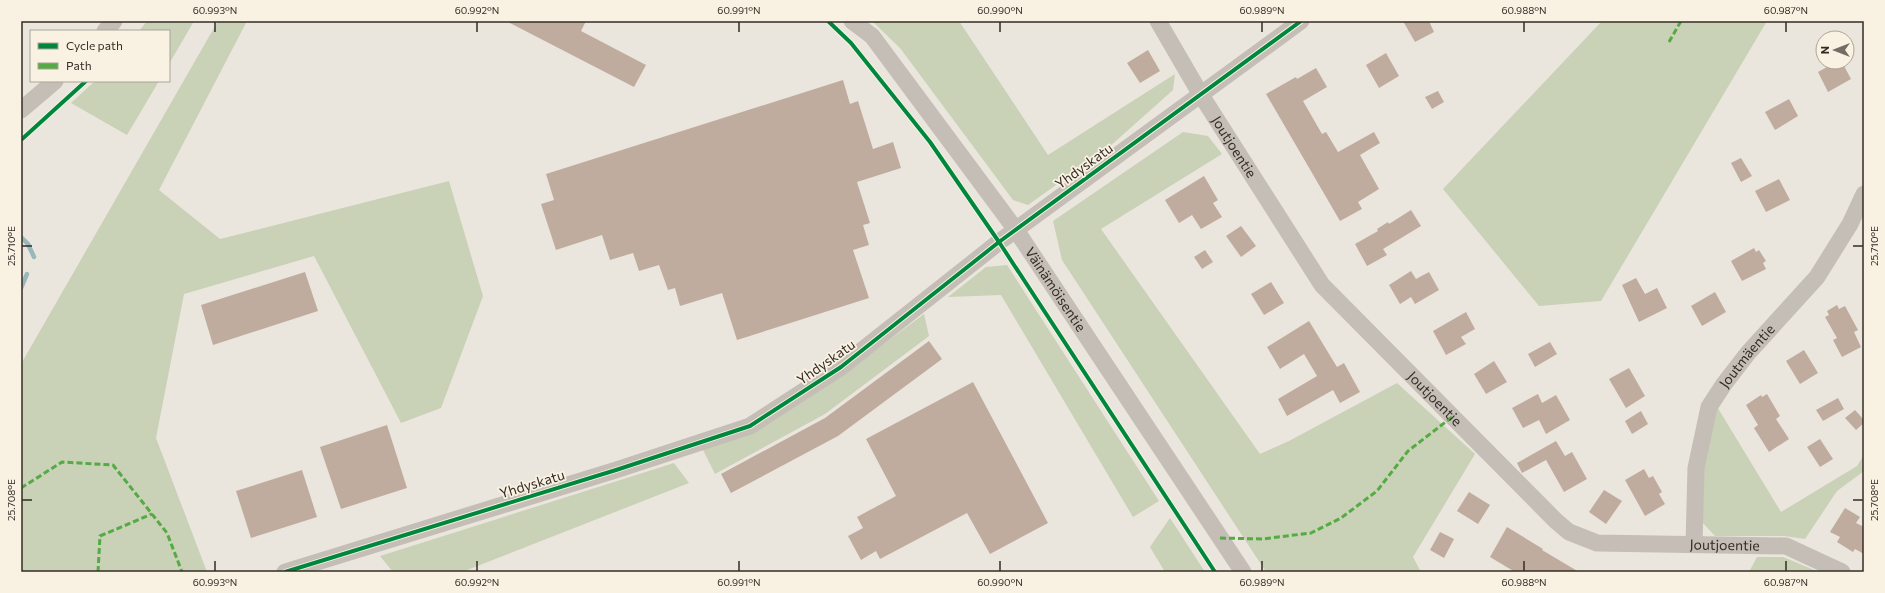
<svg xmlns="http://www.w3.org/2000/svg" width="1885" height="593" viewBox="0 0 1885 593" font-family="Commissioner,sans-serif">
	<rect width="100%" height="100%" fill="#ebe6dd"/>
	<g fill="#c9d1b6">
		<polygon points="147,21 194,21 169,64 169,31 139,31"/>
		<polygon points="218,21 247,21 159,190 220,239 449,181 483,296 441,408 401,423 314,256 184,294 156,438 207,572 21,572 21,364"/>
		<polygon points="872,21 959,21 1048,155 1175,74 1173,90 1108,148 1028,205 1013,200 900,48"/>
		<polygon points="1602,21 1767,21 1601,301 1539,306 1443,189"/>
		<polygon points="95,81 159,81 127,135 71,103"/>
		<polygon points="1183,132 1208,136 1222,154 1101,229 1260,454 1289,441 1397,383 1475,454 1413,557 1421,572 1266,572 1062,260 1053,221"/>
		<polygon points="1007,265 1159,501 1133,517 1001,295 948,297 986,267"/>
		<polygon points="924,314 929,336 825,414 715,474 703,450 846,372"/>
		<polygon points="1716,405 1781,512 1857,466 1864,455 1864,471 1837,491 1805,539 1784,536 1715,536 1702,522 1702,468"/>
		<polygon points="674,463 689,483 462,572 393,572 380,556"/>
		<polygon points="1170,518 1205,572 1165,572 1150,547"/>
		<polygon points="1757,557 1783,557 1819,572 1749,572"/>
	</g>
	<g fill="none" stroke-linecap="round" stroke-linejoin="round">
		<g stroke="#99b8bc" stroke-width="4.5">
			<polyline points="21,237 28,244 34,257"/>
			<polyline points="21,288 27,274"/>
			<polyline points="21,571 22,572"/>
		</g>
	</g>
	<g fill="#bfac9e">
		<polygon points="506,21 586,21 581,31 646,65 634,87"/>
		<polygon points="1403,21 1429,21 1434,32 1415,42"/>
		<polygon points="1148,50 1160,71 1140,83 1127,63"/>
		<polygon points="1386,53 1399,76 1379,88 1366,65"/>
		<polygon points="1824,62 1842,62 1851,79 1828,92 1818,72 1827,67"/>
		<polygon points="1316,68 1327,87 1303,101 1322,134 1326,132 1338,152 1374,132 1380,143 1360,155 1379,189 1358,202 1362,209 1340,221 1266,94 1296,77 1297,79"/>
		<polygon points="843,80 850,104 858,101 873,149 893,142 901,168 857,182 870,223 863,225 869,245 853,250 869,298 737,340 722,293 680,306 675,288 668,290 659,265 639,271 633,253 610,260 602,235 556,250 541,204 554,200 546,174"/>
		<polygon points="1438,91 1444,102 1432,109 1425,97"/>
		<polygon points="1789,99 1798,116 1775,130 1765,112"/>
		<polygon points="1741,158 1752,176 1741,182 1731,163"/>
		<polygon points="1204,176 1218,200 1213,203 1222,217 1201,229 1192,215 1179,223 1165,200"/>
		<polygon points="1779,179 1790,200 1766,212 1755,191"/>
		<polygon points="1411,210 1421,226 1383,249 1387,255 1367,266 1355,244 1378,231 1377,229 1388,222 1389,224"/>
		<polygon points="1241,226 1256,246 1241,257 1226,236"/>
		<polygon points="1754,248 1756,252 1759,250 1766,261 1763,263 1766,269 1742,281 1731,261"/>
		<polygon points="1205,250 1213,262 1202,269 1194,257"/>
		<polygon points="1411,271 1416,279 1429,272 1439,290 1415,304 1411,297 1400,304 1389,285"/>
		<polygon points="305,272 318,311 213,345 201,305"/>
		<polygon points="1636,278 1645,294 1657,288 1667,308 1639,322 1622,285"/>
		<polygon points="1271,282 1284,303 1264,315 1251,294"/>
		<polygon points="1715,292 1726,312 1702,326 1691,306"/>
		<polygon points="1837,305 1839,309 1845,306 1858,330 1854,332 1861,347 1842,357 1833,340 1837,338 1825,317 1829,315 1827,311"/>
		<polygon points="1466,312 1475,329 1461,337 1466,344 1446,355 1433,331"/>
		<polygon points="1309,321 1337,367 1344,363 1360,392 1340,403 1333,390 1287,416 1278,399 1317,376 1304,354 1280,369 1267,347"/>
		<polygon points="929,341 942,359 838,436 731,493 721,474 825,418"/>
		<polygon points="1550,342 1557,354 1535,367 1528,354"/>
		<polygon points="1804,350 1818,373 1800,384 1786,361"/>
		<polygon points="1494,361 1507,382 1486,394 1474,374"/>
		<polygon points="1629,368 1645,396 1626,408 1609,379"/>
		<polygon points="973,382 1048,523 990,554 967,513 880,559 876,551 861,560 848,536 863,528 857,517 896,496 866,439"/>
		<polygon points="1538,394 1542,403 1556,395 1570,420 1546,434 1539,420 1523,428 1512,408"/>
		<polygon points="1767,394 1780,416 1776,419 1789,439 1769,452 1754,428 1758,425 1746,405 1761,395 1762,397"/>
		<polygon points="1838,398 1844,409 1823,421 1816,410"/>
		<polygon points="1855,410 1864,420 1864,423 1856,430 1845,418"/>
		<polygon points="1641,411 1648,424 1632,434 1625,421"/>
		<polygon points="387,425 407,488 341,509 320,447"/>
		<polygon points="1820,439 1833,459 1820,467 1807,447"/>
		<polygon points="1556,441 1565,456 1572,452 1587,479 1564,492 1546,460 1522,473 1517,463"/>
		<polygon points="1644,469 1649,478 1653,476 1662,492 1659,494 1665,504 1645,516 1625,480"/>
		<polygon points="302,470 317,517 251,538 236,491"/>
		<polygon points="1604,490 1622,501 1606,524 1589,512"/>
		<polygon points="1469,492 1490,505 1478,524 1457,511"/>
		<polygon points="1845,508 1860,517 1856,523 1864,527 1864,554 1855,549 1853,552 1837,542 1840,537 1830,532"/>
		<polygon points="1507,527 1543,549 1542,550 1579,572 1515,572 1490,557"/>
		<polygon points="1440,532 1454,539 1444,558 1430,550"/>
	</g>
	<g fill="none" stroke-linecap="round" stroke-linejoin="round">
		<g stroke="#c4beb6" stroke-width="17">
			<path id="s1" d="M852,21L872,36L1016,230L1243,572"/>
			<path id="s2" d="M1158,21L1201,95L1322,285L1556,521L1569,532L1597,543L1786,546L1842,572"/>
			<polyline points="105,31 114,21"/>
			<polyline points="21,110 55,81"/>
			<path id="s3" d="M1694,544L1696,468L1709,407L1724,384L1748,353L1817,277L1850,224L1864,194"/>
			<polyline points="285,572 616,470 750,426 841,367 999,242 1301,21"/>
		</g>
		<g stroke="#54ab44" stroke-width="3" stroke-dasharray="6 3" stroke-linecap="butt">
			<polyline points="1669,42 1681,21"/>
			<polyline points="21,488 62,462 113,465 167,533 182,572"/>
			<polyline points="1220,538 1262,539 1311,533 1341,518 1377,491 1408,451 1452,417"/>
			<polyline points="98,572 100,536 152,514"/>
		</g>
		<defs>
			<g id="cycleway">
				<polyline points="828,21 851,43 930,142 999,242 1215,572"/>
				<polyline points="21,140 86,81"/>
				<polyline points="285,572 616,470 750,426 841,367 999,242 1301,21"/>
			</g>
		</defs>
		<use href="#cycleway" stroke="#f9f2e3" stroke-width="6"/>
		<use href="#cycleway" stroke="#00873e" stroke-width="4"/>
	</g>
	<path fill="none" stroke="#342c25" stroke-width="1.5" d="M215,22V32M477,22V32M739,22V32M1000,22V32M1262,22V32M1524,22V32M1786,22V32M22,246H32M1853,246H1863M22,500H32M1853,500H1863M215,561V571M477,561V571M739,561V571M1000,561V571M1262,561V571M1524,561V571M1786,561V571"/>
	<g text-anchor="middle" stroke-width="3.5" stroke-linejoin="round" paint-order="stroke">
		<g font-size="14" fill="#342c25" stroke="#f9f2e3">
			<text dy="5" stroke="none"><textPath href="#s2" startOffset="147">Joutjoentie</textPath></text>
			<text transform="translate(1084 166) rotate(-36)" y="5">Yhdyskatu</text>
			<text dy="5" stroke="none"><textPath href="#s1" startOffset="338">Väinämöisentie</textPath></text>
			<text dy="5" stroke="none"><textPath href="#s3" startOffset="202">Joutmäentie</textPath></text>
			<text transform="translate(826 362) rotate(-35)" y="5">Yhdyskatu</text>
			<text dy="5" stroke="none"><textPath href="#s2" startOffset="471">Joutjoentie</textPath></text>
			<text transform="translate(532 484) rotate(-17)" y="5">Yhdyskatu</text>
			<text dy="5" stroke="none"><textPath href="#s2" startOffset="818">Joutjoentie</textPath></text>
		</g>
	</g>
	<rect width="1885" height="593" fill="none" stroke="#f9f2e3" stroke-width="44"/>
	<rect x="30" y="30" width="140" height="52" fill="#f9f2e3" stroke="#aaa397"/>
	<rect x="38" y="43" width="20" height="6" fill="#00873e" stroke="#aaa397"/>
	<text x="66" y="50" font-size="12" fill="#342c25">Cycle path</text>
	<rect x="38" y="63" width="20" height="6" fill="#54ab44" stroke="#aaa397"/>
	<text x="66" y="70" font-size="12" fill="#342c25">Path</text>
	<g transform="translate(1835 50) rotate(270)"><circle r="19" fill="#f9f2e3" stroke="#aaa397"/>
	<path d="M0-3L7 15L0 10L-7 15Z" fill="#746d65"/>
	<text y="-6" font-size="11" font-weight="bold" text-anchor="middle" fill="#342c25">N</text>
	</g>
	<rect x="22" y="22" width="1841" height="549" fill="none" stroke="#342c25" stroke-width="1.5"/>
	<g font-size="10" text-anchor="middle" fill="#342c25">
		<text x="215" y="14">60.993°N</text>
		<text x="477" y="14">60.992°N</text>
		<text x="739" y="14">60.991°N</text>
		<text x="1000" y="14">60.990°N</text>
		<text x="1262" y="14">60.989°N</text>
		<text x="1524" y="14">60.988°N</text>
		<text x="1786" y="14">60.987°N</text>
		<text transform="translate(1874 246) rotate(-90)" y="4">25.710°E</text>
		<text transform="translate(11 246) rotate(-90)" y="4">25.710°E</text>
		<text transform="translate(1874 500) rotate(-90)" y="4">25.708°E</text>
		<text transform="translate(11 500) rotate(-90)" y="4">25.708°E</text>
		<text x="215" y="586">60.993°N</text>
		<text x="477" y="586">60.992°N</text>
		<text x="739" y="586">60.991°N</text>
		<text x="1000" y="586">60.990°N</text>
		<text x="1262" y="586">60.989°N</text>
		<text x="1524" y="586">60.988°N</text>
		<text x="1786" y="586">60.987°N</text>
	</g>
</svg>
